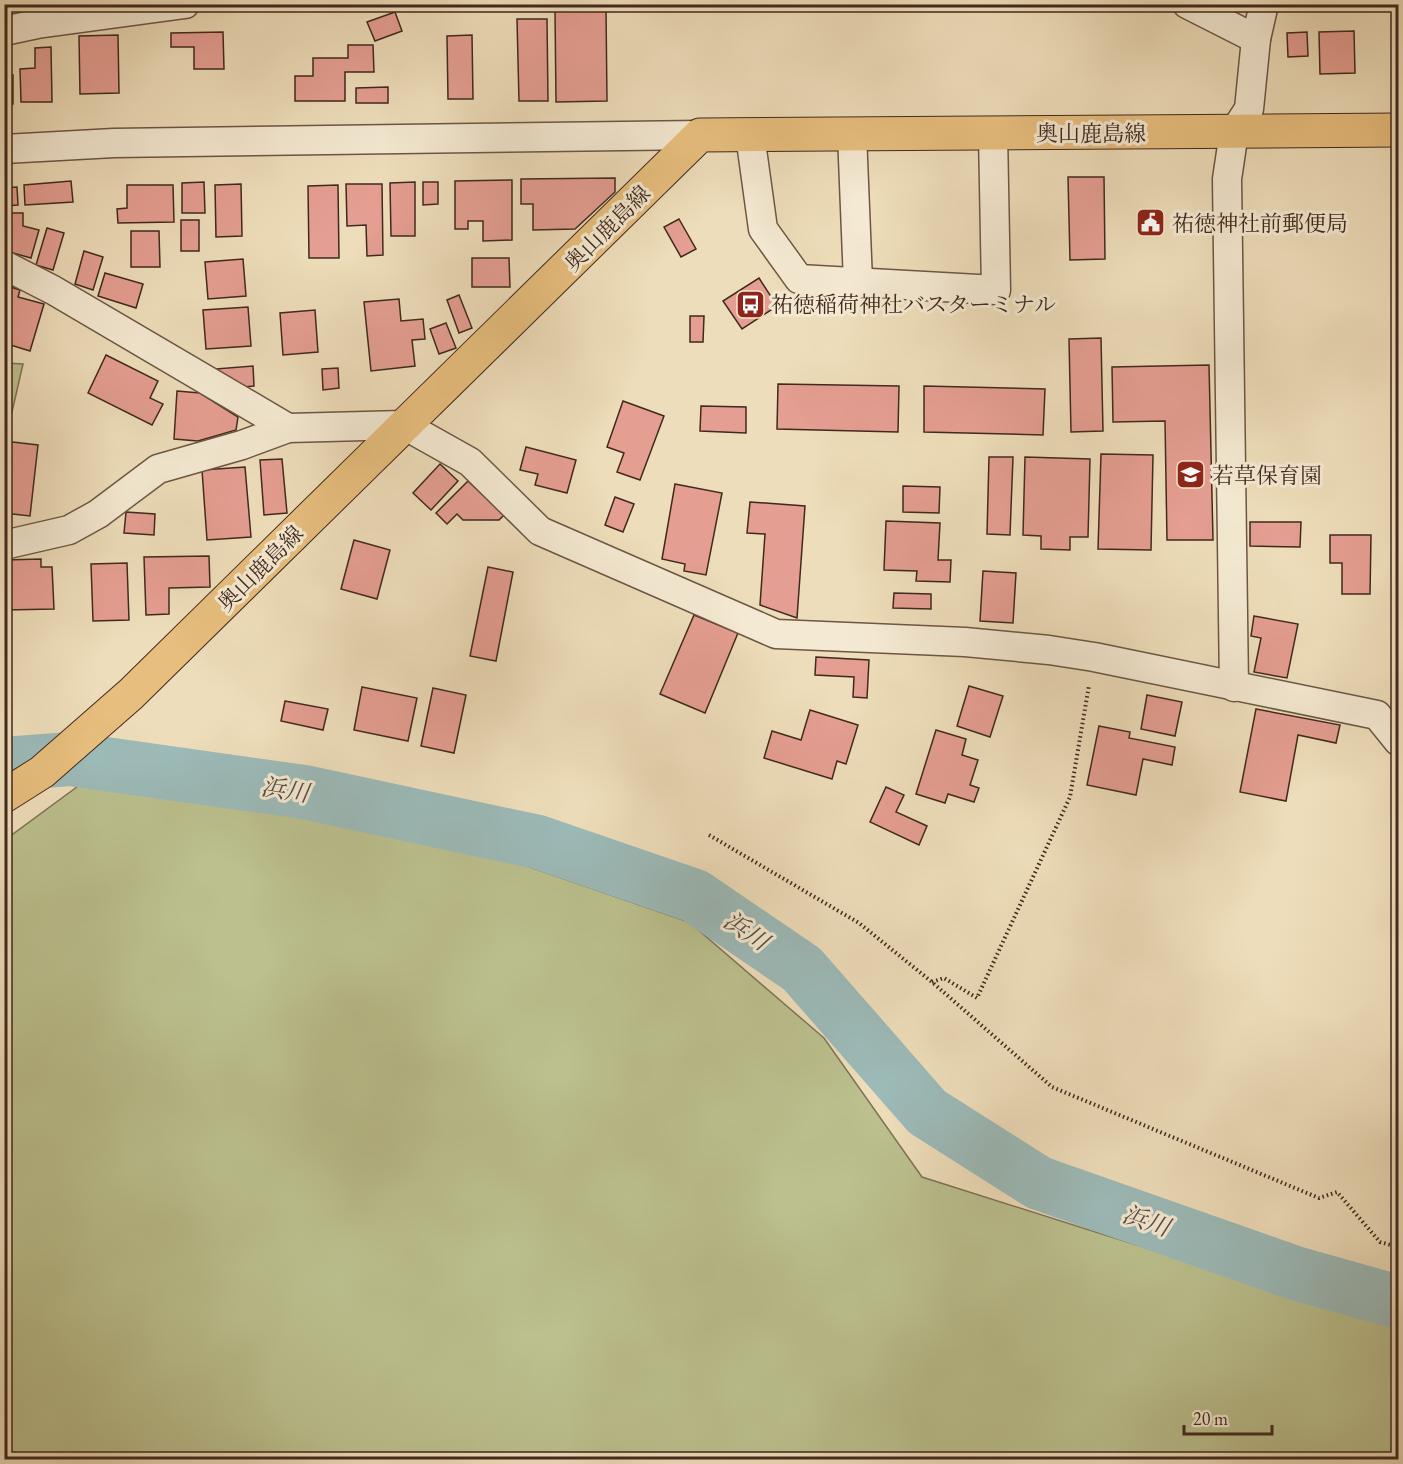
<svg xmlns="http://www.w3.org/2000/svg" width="1403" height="1464" viewBox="0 0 1403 1464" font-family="'EB Garamond','Noto Serif JP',serif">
	<rect width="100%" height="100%" fill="#eeddba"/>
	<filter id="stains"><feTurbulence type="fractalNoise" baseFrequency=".00333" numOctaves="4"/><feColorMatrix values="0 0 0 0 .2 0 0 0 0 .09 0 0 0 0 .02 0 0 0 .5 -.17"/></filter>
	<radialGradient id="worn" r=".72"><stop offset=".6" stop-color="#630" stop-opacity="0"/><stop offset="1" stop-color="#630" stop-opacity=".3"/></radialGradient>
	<g fill="#bbc08e" stroke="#7e7456" stroke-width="1.5">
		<polygon points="4,363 23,364 7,434 4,434"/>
		<polygon points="81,784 429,832 689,922 824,1038 922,1177 1398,1328 1398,1459 5,1459 5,840"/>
	</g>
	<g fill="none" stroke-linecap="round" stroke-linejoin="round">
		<polyline stroke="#9cbab8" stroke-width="54" points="4,764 70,759 304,792 538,842 695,896 802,969 927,1112 1039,1183 1295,1273 1398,1302"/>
	</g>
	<g fill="#e59e92" stroke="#40291d" stroke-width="1.5">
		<polygon points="606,9 607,101 556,102 555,10"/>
		<polygon points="395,12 402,31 375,41 367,22"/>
		<polygon points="517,19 547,19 548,101 519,101"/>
		<polygon points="1354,31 1355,73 1320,74 1319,32"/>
		<polygon points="223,32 224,69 194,69 194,47 171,47 171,33"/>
		<polygon points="1307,32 1308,56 1288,57 1287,33"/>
		<polygon points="118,35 119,93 80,94 79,36"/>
		<polygon points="472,35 473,99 448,99 447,36"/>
		<polygon points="348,45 373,45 374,72 345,72 345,101 295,101 295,76 313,76 313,58 348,58"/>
		<polygon points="51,47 52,102 21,102 20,69 35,68 35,48"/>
		<rect x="4" y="75" width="9" height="29"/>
		<polygon points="388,87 388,103 356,103 356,88"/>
		<polygon points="1068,177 1104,177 1105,259 1070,260"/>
		<polygon points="615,178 615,192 575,229 533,230 533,204 521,204 521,179"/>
		<polygon points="512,180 512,240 483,241 483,221 468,221 468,229 455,229 455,181"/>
		<polygon points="71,181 73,202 25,205 24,185"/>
		<polygon points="204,182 205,213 182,213 182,183"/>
		<polygon points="415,182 415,236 391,236 390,183"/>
		<polygon points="423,182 438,182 438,204 423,205"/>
		<polygon points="241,184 242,236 216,237 215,185"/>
		<polygon points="346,184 382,184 383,255 367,256 366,225 347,226"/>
		<polygon points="127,185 173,185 174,222 118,223 117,209 127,208"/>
		<polygon points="338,185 339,258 309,258 308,186"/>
		<polygon points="17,187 18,205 4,206 4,188"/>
		<polygon points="6,213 23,213 23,226 39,230 31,258 6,251"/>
		<polygon points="679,219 696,249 681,257 664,227"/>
		<rect x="181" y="220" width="18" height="31"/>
		<polygon points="47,228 64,233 53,270 36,265"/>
		<polygon points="131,231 159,231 160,267 131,267"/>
		<polygon points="84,251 103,257 93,290 75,284"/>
		<polygon points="472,258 509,258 510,287 472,287"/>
		<polygon points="243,259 246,296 208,299 205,262"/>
		<polygon points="105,273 143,284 136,308 98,296"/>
		<polygon points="759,278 777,306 742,329 723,301"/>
		<polygon points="4,285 20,290 18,297 44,304 30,351 4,343"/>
		<polygon points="459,295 472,328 459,333 447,300"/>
		<polygon points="399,299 401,321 423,319 425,339 412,340 415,366 371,371 364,302"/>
		<polygon points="248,307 251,346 206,349 203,310"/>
		<polygon points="315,310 318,352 283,355 280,313"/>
		<polygon points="690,316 704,316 703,342 690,342"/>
		<polygon points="446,323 456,348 439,354 430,329"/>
		<polygon points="1101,338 1103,431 1071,432 1069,339"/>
		<polygon points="106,355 158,381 150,398 163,404 152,425 88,393"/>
		<polygon points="1209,365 1213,540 1167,540 1165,421 1113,422 1112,367"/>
		<polygon points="253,366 254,386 243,387 215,369"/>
		<polygon points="338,368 339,388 323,390 322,369"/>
		<polygon points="778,384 899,386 898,432 777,429"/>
		<polygon points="924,386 1045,389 1043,435 924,432"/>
		<polygon points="177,391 200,393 238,417 236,430 198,441 174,439"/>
		<polygon points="623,401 664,416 640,480 617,472 624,453 607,447"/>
		<polygon points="701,406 746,407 746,433 700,431"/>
		<polygon points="4,441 38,445 30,516 4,513"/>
		<polygon points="526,447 576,460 567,493 535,485 538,474 520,470"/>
		<polygon points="1101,454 1153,455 1151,550 1098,549"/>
		<polygon points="989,457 1013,457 1010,535 987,534"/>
		<polygon points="1025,457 1090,459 1088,537 1070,537 1070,550 1041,549 1041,536 1023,535"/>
		<polygon points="282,459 287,513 264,515 260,460"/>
		<polygon points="440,464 458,481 431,510 413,493"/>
		<polygon points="245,467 251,537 207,540 202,470"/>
		<polygon points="468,481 504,515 499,520 463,520 457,514 447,524 436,513"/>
		<polygon points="675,484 722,493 706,575 684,571 685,564 662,559"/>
		<polygon points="903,486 940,487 939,513 903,512"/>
		<polygon points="615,497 634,504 623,532 605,525"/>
		<polygon points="750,502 805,506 797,618 760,605 765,534 747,533"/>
		<polygon points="126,512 155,514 154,535 124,533"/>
		<polygon points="886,521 940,523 938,560 951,560 950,582 916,581 917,571 884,570"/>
		<polygon points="1250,522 1301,522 1300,547 1250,546"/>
		<polygon points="1330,535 1371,535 1370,594 1342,594 1342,563 1330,563"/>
		<polygon points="354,540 390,550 377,599 341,589"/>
		<polygon points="209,556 210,587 169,588 169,614 146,615 144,557"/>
		<polygon points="41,559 41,567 52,567 54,609 4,610 4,560"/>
		<polygon points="127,563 129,620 93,621 91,564"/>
		<polygon points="488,567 513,572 496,661 470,656"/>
		<polygon points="983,571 1016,573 1013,623 980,621"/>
		<polygon points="894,593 931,594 931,609 893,608"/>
		<polygon points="694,615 738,633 705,713 660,694"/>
		<polygon points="1254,616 1298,624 1287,678 1254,672 1261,638 1251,636"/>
		<polygon points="816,657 869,660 867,698 853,697 854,677 815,675"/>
		<polygon points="969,686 1003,696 990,737 957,726"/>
		<polygon points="362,687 417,698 408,741 354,730"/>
		<polygon points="433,688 466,695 454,753 421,746"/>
		<polygon points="1147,695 1182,702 1175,736 1141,729"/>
		<polygon points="285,701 328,709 323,730 281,721"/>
		<polygon points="1256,709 1340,725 1336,743 1298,735 1286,801 1240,792"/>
		<polygon points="810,710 858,725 846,764 837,761 832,779 764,758 772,731 801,740"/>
		<polygon points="1099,726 1130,732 1129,738 1175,747 1172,765 1143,759 1136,795 1087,785"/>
		<polygon points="936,730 966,739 962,755 978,760 970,785 979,788 974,802 948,794 945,803 916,794"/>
		<polygon points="886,787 904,795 896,812 927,826 919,845 870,822"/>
	</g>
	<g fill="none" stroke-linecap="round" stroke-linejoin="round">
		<defs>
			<g id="minor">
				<polyline points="1187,4 1256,39"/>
				<polyline points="4,31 37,24 185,4"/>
				<polyline points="852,134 858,282"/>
				<polyline points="750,135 763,229 799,279 996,290 993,133"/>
				<polyline points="4,149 114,143 700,135"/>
				<polyline points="4,265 53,290 288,428"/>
				<polyline points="4,545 69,530 98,514 158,469 242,445 288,428 404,425 470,462 540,531 776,634 965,642 1049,650 1094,657 1377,715 1398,741"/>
				<polyline points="1234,687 1227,179 1234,132 1249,109 1256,39 1264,4"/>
			</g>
			<polyline id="major" points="4,796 42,772 131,694 700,135 1398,130"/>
		</defs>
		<use href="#minor" stroke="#6c5644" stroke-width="31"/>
		<use href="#major" stroke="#40291d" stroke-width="35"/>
		<g stroke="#40291d" stroke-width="4" stroke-dasharray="1.5 3" stroke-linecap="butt">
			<polyline points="709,835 859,923 932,982 1052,1087 1319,1198 1337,1192 1380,1242 1398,1247"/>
			<polyline points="932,982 944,978 977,998 1070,797 1089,685"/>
		</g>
		<use href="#minor" stroke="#f4e9d2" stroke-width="28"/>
		<use href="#major" stroke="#e7be7d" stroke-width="33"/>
	</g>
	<defs>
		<symbol id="civic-square" viewBox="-11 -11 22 22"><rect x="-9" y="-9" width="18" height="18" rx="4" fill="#8f2418" stroke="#f4e9d2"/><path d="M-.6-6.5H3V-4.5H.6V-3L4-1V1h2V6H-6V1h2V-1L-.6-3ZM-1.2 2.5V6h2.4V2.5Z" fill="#fff"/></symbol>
		<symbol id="bus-square" viewBox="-11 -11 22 22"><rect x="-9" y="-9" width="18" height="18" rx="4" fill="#8f2418" stroke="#f4e9d2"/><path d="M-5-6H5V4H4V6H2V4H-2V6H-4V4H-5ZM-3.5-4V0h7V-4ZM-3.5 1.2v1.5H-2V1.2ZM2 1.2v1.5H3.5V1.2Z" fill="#fff"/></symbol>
		<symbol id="school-square" viewBox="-11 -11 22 22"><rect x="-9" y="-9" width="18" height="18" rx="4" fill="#8f2418" stroke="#f4e9d2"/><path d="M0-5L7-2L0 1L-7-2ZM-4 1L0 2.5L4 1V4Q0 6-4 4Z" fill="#fff"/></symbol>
	</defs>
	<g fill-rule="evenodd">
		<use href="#civic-square" x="1134" y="206" width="33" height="33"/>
		<use href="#bus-square" x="734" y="288" width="33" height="33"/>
		<use href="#school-square" x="1174" y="458" width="33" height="33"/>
	</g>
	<g text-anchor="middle" stroke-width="6" stroke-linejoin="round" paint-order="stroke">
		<g font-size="22" fill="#40291d" stroke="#f4e9d2">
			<text x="1091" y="141">奥山鹿島線</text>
			<text transform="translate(607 228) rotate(-45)" y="8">奥山鹿島線</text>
			<text transform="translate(260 568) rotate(-45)" y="8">奥山鹿島線</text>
		</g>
		<g font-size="22" fill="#40291d" stroke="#f4e9d2" text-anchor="start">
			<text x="1172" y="231">祐徳神社前郵便局</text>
			<text x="771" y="312">祐徳稲荷神社バスターミナル</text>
			<text x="1212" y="483">若草保育園</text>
		</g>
		<g font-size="24" font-style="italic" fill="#574d44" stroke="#f4e9d2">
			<text transform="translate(285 790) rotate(9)" y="8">浜川</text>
			<text transform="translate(746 931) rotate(34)" y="8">浜川</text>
			<text transform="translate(1146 1221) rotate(19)" y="8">浜川</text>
		</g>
	</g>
	<rect width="1403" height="1464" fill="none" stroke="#eeddba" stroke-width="24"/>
	<rect x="6" y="6" width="1391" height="1452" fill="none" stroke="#40291d" stroke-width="3"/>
	<rect x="12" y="12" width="1379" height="1440" fill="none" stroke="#40291d" stroke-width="1.5"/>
	<path d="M1184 1425v9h88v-9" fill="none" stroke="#40291d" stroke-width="3"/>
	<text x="1193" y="1425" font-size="18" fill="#40291d" stroke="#f4e9d2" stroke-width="4.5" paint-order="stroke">20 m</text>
	<rect width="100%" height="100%" filter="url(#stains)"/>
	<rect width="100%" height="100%" fill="url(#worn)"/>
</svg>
